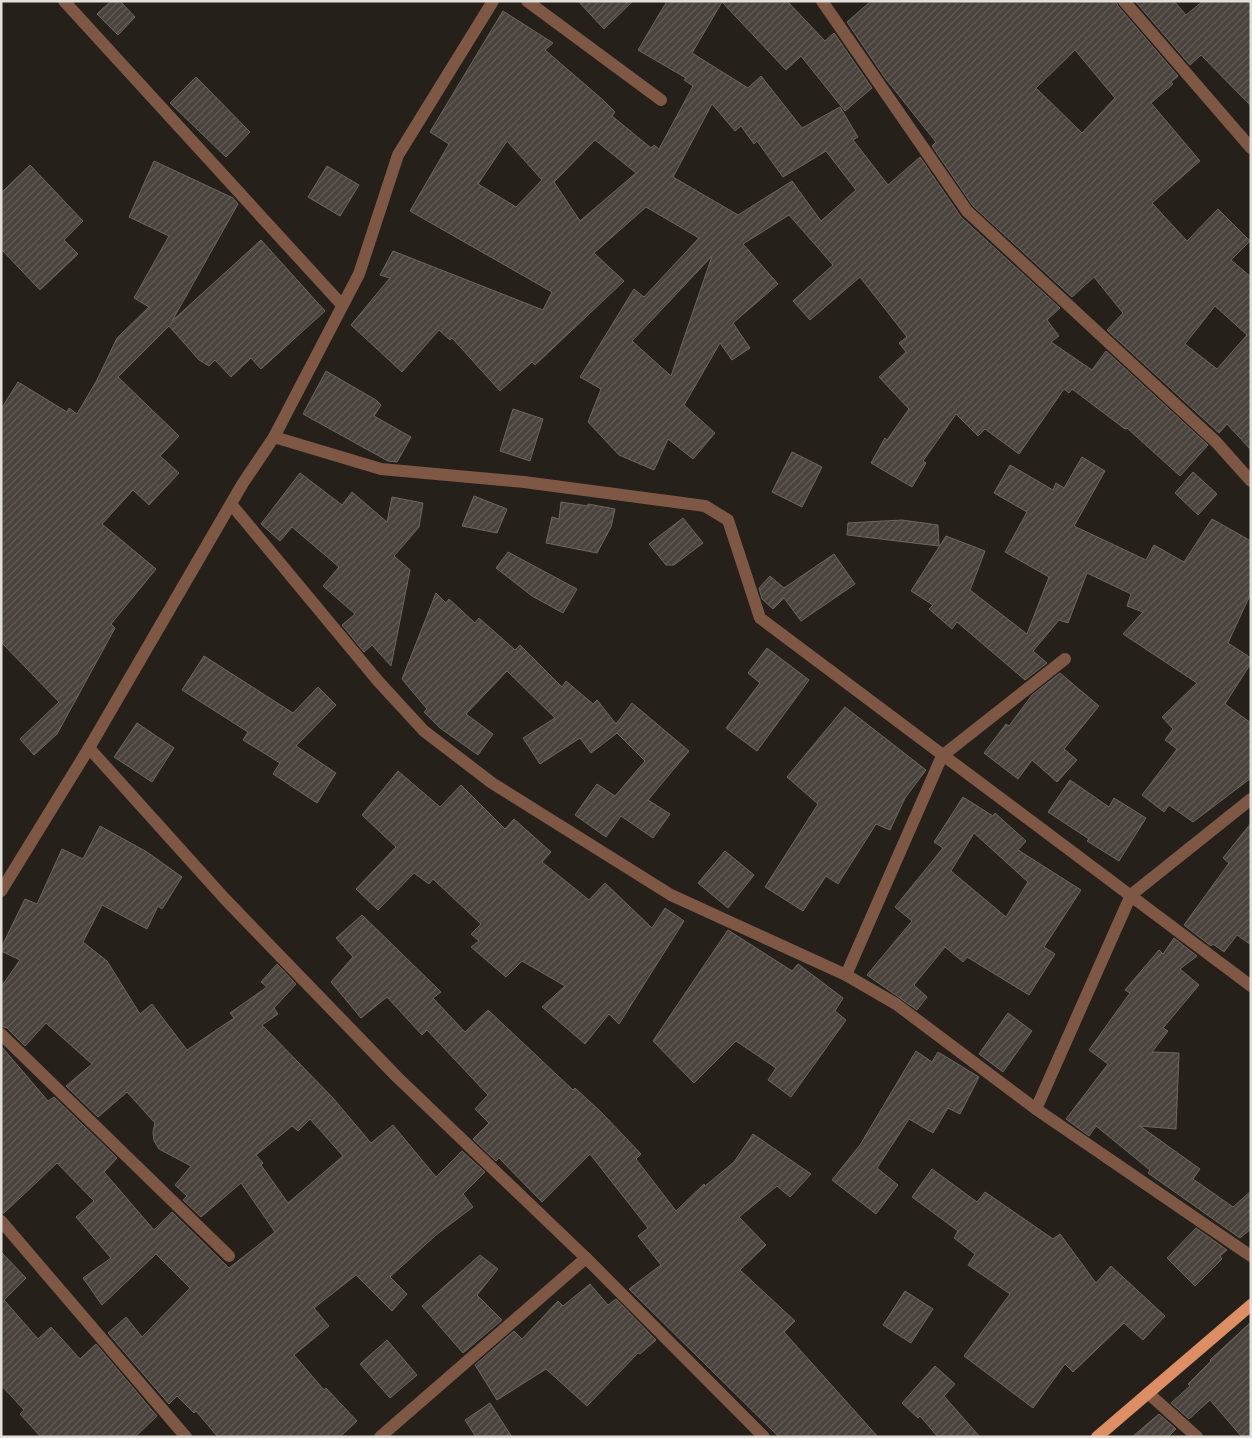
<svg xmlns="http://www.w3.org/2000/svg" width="1252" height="1438" viewBox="0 0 1252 1438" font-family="'IBM Plex Serif',serif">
	<defs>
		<pattern id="building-hatch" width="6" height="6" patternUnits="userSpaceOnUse" patternTransform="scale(1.25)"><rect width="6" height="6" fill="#49423d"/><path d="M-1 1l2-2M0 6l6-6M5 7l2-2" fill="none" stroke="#635d58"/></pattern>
	</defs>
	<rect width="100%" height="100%" fill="#26201b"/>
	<g fill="url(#building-hatch)" stroke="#6d6660" fill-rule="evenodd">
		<polygon points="111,1 120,1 135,17 118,35 97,14"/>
		<polygon points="578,1 633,1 604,29"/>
		<path d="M667,1H787L825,41L834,33L872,88L845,111L801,56L786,70L722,2L692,53L748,88L761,76L802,128L840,107L858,137L853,140L888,185L920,157L961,217L1060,308L1047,320L1059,336L1051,342L1092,370L1106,351L1208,445L1180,476L1127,428L1125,429L1072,389L1069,393L1064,389L1019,454L985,429L978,436L956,414L923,461L926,463L912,487L871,463L885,438L887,440L909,409L879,377L906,352L899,343L907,337L860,277L810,320L793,301L833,265L789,215L743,244L778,284L733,323L750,348L732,360L720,343L684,405L715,433L693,459L668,439L654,470L619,455L588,422L601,389L580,377L634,289L644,297L699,238L646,207L594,253L624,281L535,365L532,362L500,391L452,338L450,340L439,330L402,372L351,325L390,278L380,275L393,251L543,310L552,292L410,211L449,144L430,132L503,11L553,43L545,50L603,100L615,112L612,116L651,148L654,145L659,149L693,86L684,80L686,78L638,50ZM712,104L735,131L741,126L754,144L757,141L783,177L826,151L856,190L821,221L792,181L738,215L673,177ZM595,140L636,173L580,221L554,182ZM507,141L542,180L516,207L478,184ZM712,256L671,376L632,341Z"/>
		<path d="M871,1H1116L1118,6L1178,76L1171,82L1173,84L1151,103L1200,161L1152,203L1187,241L1218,209L1250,241L1231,260L1251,277V450L1227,424L1219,433L1107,330L1123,313L1094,277L1072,297L973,206L932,146L936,142L885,78L847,22ZM1075,50L1115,98L1082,133L1036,88ZM1215,306L1247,335L1217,369L1185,344Z"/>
		<polygon points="1135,1 1174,1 1186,15 1203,1 1251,1 1251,106 1201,55 1190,65"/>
		<polygon points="196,77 250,132 226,157 170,103"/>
		<polygon points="154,161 233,198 238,204 172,321 261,240 325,311 261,369 251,358 231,377 215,360 209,366 199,360 169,326 118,377 179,436 160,456 179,473 149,505 133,490 102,524 156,569 111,624 115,628 57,734 34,755 20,739 59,702 1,642 1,409 18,382 67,412 69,408 77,414 97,380 117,338 149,307 134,298 169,236 129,217"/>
		<polygon points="30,165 83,221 64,240 78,254 40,290 1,249 1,193"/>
		<polygon points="327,166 359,185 340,216 308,197"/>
		<polygon points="326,371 376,400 381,405 374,416 411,437 397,462 388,461 303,414"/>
		<polygon points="513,409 543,419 530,461 500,451"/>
		<polygon points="792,452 822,467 802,507 772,492"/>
		<polygon points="1082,457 1105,471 1074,526 1146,560 1154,545 1184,562 1212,519 1251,541 1251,593 1228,643 1251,658 1251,663 1225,704 1251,723 1251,778 1193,822 1169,805 1164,812 1142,795 1177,749 1165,740 1173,729 1162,717 1197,683 1123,634 1143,612 1127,606 1131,594 1087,573 1068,623 1059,620 1033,651 1047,663 1025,680 957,622 952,629 929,609 933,605 911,591 946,536 985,551 970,590 1027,634 1049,577 1005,552 1027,512 994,493 1010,465 1053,490 1056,483 1064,488"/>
		<polygon points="1193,472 1217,494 1198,515 1175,493"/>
		<polygon points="300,473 342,505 352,492 387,522 392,497 423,503 419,527 394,556 410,570 391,666 372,645 364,652 342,625 355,614 323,586 339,567 292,527 280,541 261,524"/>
		<polygon points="474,496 507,509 497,533 462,526"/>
		<polygon points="561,502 588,506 588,504 615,509 611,527 597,553 546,543 552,517 559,519"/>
		<polygon points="683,518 703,543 674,565 666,565 649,544"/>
		<polygon points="902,520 938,525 939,546 847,535 848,523"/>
		<polygon points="508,552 577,589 563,613 532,596 496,568"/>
		<polygon points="834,554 855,584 801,621 784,598 773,609 762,599 759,588 770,576 784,588"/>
		<polygon points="436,593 446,603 449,599 475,623 479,618 515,650 520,645 562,687 566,681 593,704 597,700 616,724 632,703 689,751 648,800 670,814 653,838 621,816 606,837 575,815 597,784 615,796 645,761 617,733 591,753 580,738 540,764 523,738 555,718 507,671 466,714 493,734 478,755 440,728 424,712 427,709 402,679"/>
		<polygon points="767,648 809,680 757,751 726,728 760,683 748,673"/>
		<polygon points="204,656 293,713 318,687 336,705 296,746 336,773 317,803 273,774 280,763 243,740 248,732 182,690"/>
		<polygon points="1060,673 1099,706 1064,749 1077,760 1057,782 1032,760 1018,779 984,753 1006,724 1009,726 1032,695"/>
		<polygon points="845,707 926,770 905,798 890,830 876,824 838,884 826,876 803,911 765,887 818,804 787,777"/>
		<polygon points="137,723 174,748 152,782 114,757"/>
		<polygon points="398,771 440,807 461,785 505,829 514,819 551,852 542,862 589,900 605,883 652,928 665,908 684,921 619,1024 609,1014 585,1044 542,1007 565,986 522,961 506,977 471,947 479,941 471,934 481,924 433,879 429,884 414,873 378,910 356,889 396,847 362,815"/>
		<polygon points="1070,780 1109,807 1114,798 1146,818 1119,861 1087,841 1089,839 1048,812"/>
		<path d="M963,797L993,816L995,813L1026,841L1018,850L1081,890L1044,947L1055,954L1029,995L967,957L963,962L945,947L914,985L927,997L917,1010L867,975L912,921L895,907L943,848L934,842ZM974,833L1028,882L1006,917L951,871Z"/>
		<polygon points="1251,823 1251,945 1237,935 1224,952 1213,944 1211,946 1184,925 1229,863 1223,858"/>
		<path d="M100,826L147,852L182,877L162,909L158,906L147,929L102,905L83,942L107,961L140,1014L152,1004L187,1050L234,1018L230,1013L267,987L261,982L277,964L296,984L274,1008L278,1014L262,1025L333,1098L371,1143L393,1125L436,1177L462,1151L485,1172L463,1194L473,1207L436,1235L390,1277L407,1294L392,1311L356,1275L314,1308L329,1326L294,1355L324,1390L326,1388L357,1421L340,1437H218L196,1411L194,1413L177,1396L169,1404L108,1333L126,1317L142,1337L190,1288L156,1254L102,1305L83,1278L111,1258L76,1217L94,1201L57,1163L4,1213H1V1046L48,1101L54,1097L117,1158L104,1172L154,1230L172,1212L229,1268L275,1232L241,1183L201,1217L183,1200L187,1196L175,1185L191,1166L159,1149L154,1141L153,1132L155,1123L127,1092L98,1117L66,1086L92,1064L46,1023L25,1046L7,1028L1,1026V987L20,960L1,951V948L25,899L37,904L62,849L83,859ZM310,1119L343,1156L288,1203L261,1165L263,1163L256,1155L292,1126L298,1131Z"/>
		<polygon points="725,851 754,875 728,908 698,883"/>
		<polygon points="362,915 441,992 433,998 465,1032 488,1010 573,1090 575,1088 601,1112 641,1154 636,1159 676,1211 704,1184 705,1186 734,1162 753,1134 811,1174 790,1197 777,1186 739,1217 766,1245 740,1270 795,1321 784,1332 878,1437 779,1437 629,1289 661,1265 638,1236 648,1228 590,1154 542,1202 499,1158 496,1161 473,1139 489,1123 475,1109 488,1095 427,1030 422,1035 387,997 361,1018 331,982 353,957 336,938"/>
		<polygon points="728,930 792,971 798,964 843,998 835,1011 846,1020 791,1097 768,1080 776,1068 736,1041 694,1083 653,1041"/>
		<polygon points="1174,938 1197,956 1180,969 1199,985 1163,1028 1168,1031 1152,1052 1179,1053 1176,1129 1140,1126 1200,1169 1193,1179 1233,1207 1251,1191 1251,1229 1240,1238 1148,1173 1150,1170 1096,1126 1089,1136 1066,1119 1108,1064 1089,1050 1130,993 1125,990 1159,950 1163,954"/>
		<polygon points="1008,1013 1032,1031 1003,1072 979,1054"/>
		<polygon points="916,1051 932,1062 938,1052 979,1077 960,1114 948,1108 933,1133 909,1119 877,1168 898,1185 876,1214 832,1180 860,1145"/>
		<polygon points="932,1169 977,1202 985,1192 1053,1239 1060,1234 1096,1283 1111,1266 1165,1316 1143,1340 1124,1323 1073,1372 1065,1364 1033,1408 964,1356 1010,1294 968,1265 975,1254 954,1238 958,1231 912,1197"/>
		<polygon points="1196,1228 1227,1250 1220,1256 1222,1259 1195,1286 1167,1258"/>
		<polygon points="1,1252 26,1278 4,1300 38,1339 51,1327 80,1359 96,1344 157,1416 135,1437 41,1437 20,1414 24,1410 1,1385"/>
		<polygon points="480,1255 498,1269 477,1295 502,1320 463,1353 422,1306"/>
		<polygon points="590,1284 608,1305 616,1299 656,1340 640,1354 638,1353 587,1406 546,1369 497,1400 475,1365 514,1331 522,1339 558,1301 563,1306"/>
		<polygon points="905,1291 933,1309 911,1343 883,1325"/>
		<polygon points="1251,1322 1251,1437 1242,1437 1210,1400 1189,1419 1171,1403 1190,1386 1188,1384 1211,1361 1210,1360"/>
		<polygon points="387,1340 417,1375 390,1398 360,1364"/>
		<polygon points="935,1366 955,1384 944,1396 980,1437 938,1437 920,1416 918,1418 902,1403"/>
		<polygon points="490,1403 512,1437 476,1437 465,1420"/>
		<polygon points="1159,1414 1176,1429 1168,1437 1132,1437"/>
	</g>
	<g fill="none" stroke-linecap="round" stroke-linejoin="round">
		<g stroke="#7f5845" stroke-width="12">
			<polyline points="64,1 342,305"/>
			<polyline points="527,1 661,100"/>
			<polyline points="822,1 967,211 1216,442 1251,481"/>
			<polyline points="1124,1 1251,148"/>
			<polyline points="274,437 381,469 524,482 705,506 728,520 760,618 1251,986"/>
			<polyline points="231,504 378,681 424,731 492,783 671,895 846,975 896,1004 1036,1109"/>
			<polyline points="89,748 225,899 397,1077 586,1258 764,1437"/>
			<polyline points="1251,799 1131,895 1036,1109 1251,1256"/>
			<polyline points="1,891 89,748 243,483 274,437 359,274 398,155 493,1"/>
			<polyline points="846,975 942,756 1065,659"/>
			<polyline points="1,1034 229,1256"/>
			<polyline points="1,1221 186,1437"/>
			<polyline points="1148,1393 1197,1437"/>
			<polyline points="380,1437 586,1258"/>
		</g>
		<polyline stroke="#de8e65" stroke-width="12" points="1097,1437 1251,1305"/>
	</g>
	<rect width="1252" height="1438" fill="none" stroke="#e3dfdb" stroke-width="5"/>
</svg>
